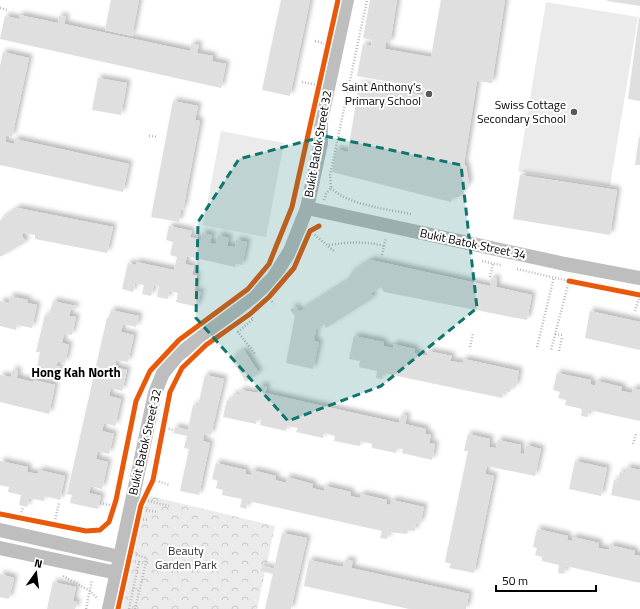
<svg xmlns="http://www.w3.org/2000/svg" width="640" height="609" viewBox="0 0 640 609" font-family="'Titillium Web',sans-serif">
	<defs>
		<pattern id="park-crowns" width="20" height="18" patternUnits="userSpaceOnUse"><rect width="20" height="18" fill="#ebebeb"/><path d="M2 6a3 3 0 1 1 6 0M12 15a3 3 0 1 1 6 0" fill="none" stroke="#c8c8c8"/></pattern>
		<filter id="shadow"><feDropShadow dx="3.5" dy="-3.5" stdDeviation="2" flood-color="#0004"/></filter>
	</defs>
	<rect width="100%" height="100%" fill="#fff"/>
	<polygon fill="url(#park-crowns)" points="146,495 275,526 257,609 121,609"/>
	<g fill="#ebebeb">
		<polygon points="546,2 638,17 610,186 518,171"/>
		<polygon points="221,131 284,143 266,237 203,225"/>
	</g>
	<g fill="#dfdfdf" filter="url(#shadow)">
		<polygon points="111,0 139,0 132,36 105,30"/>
		<polygon points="281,0 310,0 290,96 262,90"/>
		<polygon points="370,0 397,0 390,43 386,42 385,49 431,57 441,0 505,0 492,83 477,81 464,164 466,166 469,183 459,197 452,198 451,202 332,172 336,149 348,152 359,84 423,95 425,88 357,76 363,44 371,46 372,40 363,38"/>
		<polygon points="607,0 640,0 640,6 607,1"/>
		<polygon points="19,15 58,23 59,16 66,17 64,24 190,51 191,44 199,45 197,53 213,56 212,61 226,64 221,88 0,39 5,16 19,19"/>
		<polygon points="639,18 640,18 640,101 628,99"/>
		<polygon points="3,52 29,58 12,137 6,135 5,142 14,144 15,139 129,164 123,192 0,165 0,66"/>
		<polygon points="98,78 127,83 121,115 92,110"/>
		<polygon points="173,101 198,106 195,120 200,121 183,210 181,209 179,222 151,217"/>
		<polygon points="639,137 640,137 640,165 635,165"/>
		<polygon points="520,175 617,190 610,235 513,219"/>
		<polygon points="18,208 113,227 107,253 35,239 35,235 23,233 22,236 26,242 0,257 0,220"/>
		<polygon points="169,226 192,231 190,237 201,240 202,233 212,235 210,243 216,244 218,235 229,238 227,246 235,247 236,240 247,242 242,265 236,264 235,267 187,256 185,264 194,266 192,275 197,276 194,291 201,292 197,307 176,302 178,293 169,291 168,299 157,297 159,286 154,285 151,296 142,294 144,285 135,283 133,292 122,289 128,263 136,265 136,262 174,270 177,257 170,255 173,242 166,240"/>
		<polygon points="371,260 490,286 491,278 497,279 496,287 532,295 527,320 384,292 381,287 371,293 373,298 326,328 324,324 316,330 314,341 319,342 313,369 286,363 295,316 290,310 295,306 299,312 349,280 350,274"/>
		<polygon points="10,296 28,300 27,303 37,305 32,328 17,325 16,330 0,326 0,301 9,303"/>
		<polygon points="53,301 76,306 75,310 71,309 69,316 76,317 72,335 64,334 62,343 69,345 65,363 58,361 56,366 60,367 59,373 37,368 40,352 36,352 45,315 49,316"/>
		<polygon points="111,310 139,316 136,327 123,324 121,332 134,335 128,362 116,360 115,367 127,370 122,391 111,388 109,396 121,399 115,426 104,423 102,431 114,434 109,454 98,451 96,459 108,462 102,489 91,486 89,493 101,496 98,509 70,503 72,495 67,494 107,318 109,318"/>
		<polygon points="590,311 640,322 640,350 585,338"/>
		<polygon points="354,336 384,342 383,346 393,348 393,344 415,349 415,353 427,356 428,351 452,356 450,361 463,363 464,359 519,371 516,387 511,386 510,392 504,391 502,398 383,373 382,379 376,378 377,371 359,367 360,361 349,359"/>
		<polygon points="244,350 259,373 246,382 231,359"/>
		<polygon points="13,369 18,371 17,378 33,382 34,380 55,385 49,414 0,402 0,375 11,377"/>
		<polygon points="557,373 591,380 590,384 595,386 597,381 622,387 622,391 632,393 633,388 640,390 640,421 589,410 588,417 581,416 582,409 565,405 566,400 558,398 560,392 553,390"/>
		<polygon points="205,375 224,379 211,435 204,434 203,441 210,443 199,495 180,491 189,449 184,448 187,436 173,433 175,427 188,430 193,405 198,406"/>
		<polygon points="260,385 267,387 265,393 399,423 401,415 407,416 405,424 426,429 425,434 431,435 429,443 435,444 432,460 402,453 403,449 397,448 396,453 372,448 372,444 361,441 360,446 334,441 335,436 324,433 323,438 296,432 298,428 287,426 286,431 260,425 261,420 257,420 256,424 223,417 227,400 231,401 233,394 239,395 240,390 258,393"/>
		<polygon points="468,434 490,439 489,447 496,448 498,440 521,445 520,453 524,454 526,445 541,449 535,476 487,466 485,474 494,476 474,573 449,568 451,564 445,562 468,451 464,451"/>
		<polygon points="0,461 28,467 27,472 38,474 39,470 65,476 60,500 44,496 44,501 29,498 27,507 19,505 21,495 8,492 9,487 0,485"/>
		<polygon points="575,461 607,468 601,496 569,489"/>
		<polygon points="216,463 246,470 245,474 251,475 252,470 276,476 275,480 286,483 287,477 313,484 312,488 324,491 325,486 351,492 350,496 360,498 361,494 387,500 386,504 390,505 392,500 424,507 420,524 416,523 415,531 408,530 407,534 389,532 387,539 380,538 382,531 248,501 246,509 240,507 242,499 222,495 223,490 216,488 218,481 212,479"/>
		<polygon points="627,467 640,470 640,501 611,495 614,480 618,481 620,472 625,473"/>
		<polygon points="537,529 568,536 567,540 572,541 573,537 599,543 598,548 609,550 610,545 635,551 634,555 640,556 640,583 566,566 564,574 558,573 559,565 542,561 542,557 535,555 537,548 533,547"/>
		<polygon points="282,533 307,538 291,609 265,609 273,574 261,571 262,566 274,569"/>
		<polygon points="309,560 343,567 345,560 353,561 351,568 469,594 466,609 409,609 304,586"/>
		<polygon points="0,574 14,578 9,599 0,597"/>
		<polygon points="53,582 76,587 73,601 77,602 75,609 47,609"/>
	</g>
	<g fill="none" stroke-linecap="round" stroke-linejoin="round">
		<g stroke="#b9b9b9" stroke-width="2.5" stroke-dasharray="1 2" stroke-linecap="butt">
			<polyline points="0,8 7,10"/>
			<polyline points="315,41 326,44"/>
			<polyline points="302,82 317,85"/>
			<polyline points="149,136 158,137"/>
			<path d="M331,188C348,205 387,209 411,214"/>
			<polyline points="324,200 326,194 331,188 330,175 367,0"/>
			<polyline points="310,231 334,251"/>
			<path d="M329,245C349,242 365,241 384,246"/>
			<polyline points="382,255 386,238"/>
			<polyline points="482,261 501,265"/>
			<polyline points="517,269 569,281 551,350"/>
			<polyline points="490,277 493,264"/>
			<polyline points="270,299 274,304"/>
			<polyline points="635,311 640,295"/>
			<polyline points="250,315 253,319 238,332 255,354"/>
			<polyline points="555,334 563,335"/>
			<polyline points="470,347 473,333"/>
			<polyline points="537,347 554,277"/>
			<polyline points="559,351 562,338"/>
			<polyline points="163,427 173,430"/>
			<polyline points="633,444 636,434"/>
			<polyline points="153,480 170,485"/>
			<polyline points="145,500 169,506"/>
			<polyline points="100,503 114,506"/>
			<polyline points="143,510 158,512"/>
			<polyline points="20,518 23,507"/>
			<polyline points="140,519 148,520"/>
			<polyline points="54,525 59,503"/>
			<polyline points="133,554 147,558 135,609"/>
			<polyline points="63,576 90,591 98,599"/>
			<polyline points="86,609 92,580"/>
			<polyline points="129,609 139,562 132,561"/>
		</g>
		<g stroke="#bebebe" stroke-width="14">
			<polyline points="307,208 565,264 640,278"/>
			<polyline points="0,530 120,557"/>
			<polyline points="0,548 117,573"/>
			<polyline points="109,609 155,393 163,373 177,356 255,295 273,278 290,251 307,208 321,143 321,121 347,0"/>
		</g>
		<defs>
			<g id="cycleway">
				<polyline points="569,281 640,295"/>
				<polyline points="0,514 86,531 100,530 109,522 116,500 136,401 150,371 179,340 248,289 269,264 292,207 338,0"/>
				<polyline points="118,609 141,505 153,480 170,392 182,368 206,345 250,314 269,297 294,268 310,231 319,226"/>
			</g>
		</defs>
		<use href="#cycleway" stroke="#fff" stroke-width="8"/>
		<use href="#cycleway" stroke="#e8590c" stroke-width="5"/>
	</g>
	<path fill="#0f766e" fill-opacity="0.2" stroke="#0f766e" stroke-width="3" stroke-dasharray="8 5" stroke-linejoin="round" d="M325,136L461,165L477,308L381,386L288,421L196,318L198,222L239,159Z"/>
	<g fill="#595959" stroke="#fff" stroke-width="1.5">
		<circle cx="429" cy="94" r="4"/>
		<circle cx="574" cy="112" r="4"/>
	</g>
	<g text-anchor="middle" stroke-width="4" stroke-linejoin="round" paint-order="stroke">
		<g font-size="12" fill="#000" stroke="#fff" text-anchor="end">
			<text x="421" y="91">Saint Anthony's<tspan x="421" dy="14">Primary School</tspan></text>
			<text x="566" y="109">Swiss Cottage<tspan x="566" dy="14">Secondary School</tspan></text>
		</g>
		<g font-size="12" fill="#000" stroke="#fff">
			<text transform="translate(318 144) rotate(-80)" y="4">Bukit Batok Street 32</text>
			<text transform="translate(473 244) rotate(12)" y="4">Bukit Batok Street 34</text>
			<text transform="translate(145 442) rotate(-77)" y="4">Bukit Batok Street 32</text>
		</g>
		<g font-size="12" fill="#323232" stroke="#fff">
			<text x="186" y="555">Beauty<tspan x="186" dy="14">Garden Park</tspan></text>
		</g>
		<g font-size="13" font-weight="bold" fill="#000" stroke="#fff">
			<text x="76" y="377">Hong Kah North</text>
		</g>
	</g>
	<g transform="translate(36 573) rotate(14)" stroke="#ffffff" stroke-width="3" paint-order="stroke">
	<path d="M0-3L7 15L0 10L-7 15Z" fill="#000000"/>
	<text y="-6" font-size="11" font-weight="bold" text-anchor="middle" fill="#000000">N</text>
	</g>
	<path d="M496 585v6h100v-6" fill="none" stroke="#000000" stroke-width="2"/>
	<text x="502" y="585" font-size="12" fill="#000000" stroke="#ffffff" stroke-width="3" paint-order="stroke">50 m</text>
</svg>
